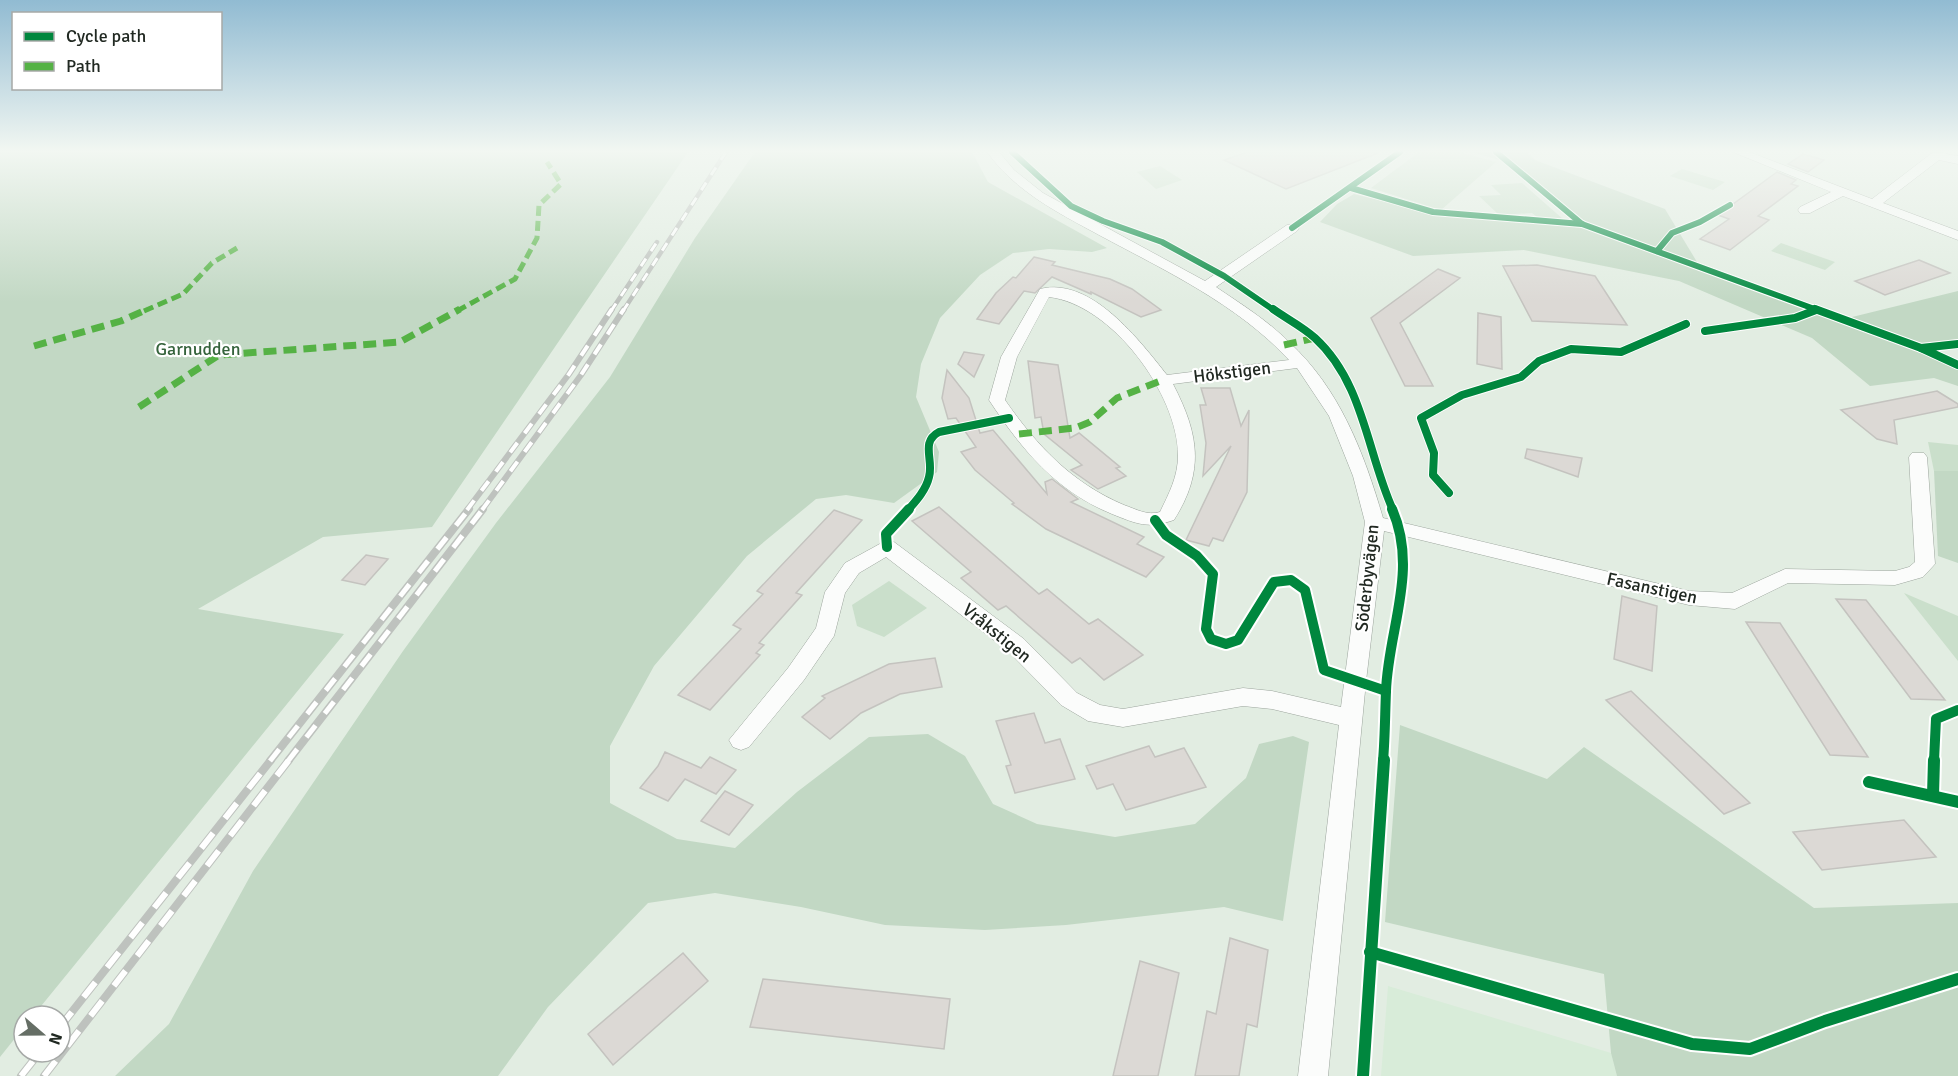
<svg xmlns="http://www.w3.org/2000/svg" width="1958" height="1076" viewBox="0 0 1958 1076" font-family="Signika,sans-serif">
	<rect width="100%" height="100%" fill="#e2ede2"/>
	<polygon fill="#d8ecd9" points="1388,986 1611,1053 1617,1076 1381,1076"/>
	<g fill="#cadfcb">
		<polygon points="1419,152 1459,152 1496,162 1441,210 1371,188"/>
		<polygon points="1160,166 1182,180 1156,189 1137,172"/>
		<polygon points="1682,169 1725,182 1713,190 1670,176"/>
		<polygon points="1522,183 1564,220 1542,221 1532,213 1499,215 1479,196 1501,195 1491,185"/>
		<polygon points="1781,243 1835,262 1825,270 1771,251"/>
		<polygon points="1928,442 1958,445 1958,471 1934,471"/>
		<polygon points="889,581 927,608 884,637 857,626 852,605"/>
		<polygon points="1904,593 1958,616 1958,661"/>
	</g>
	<g fill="#c2d8c4">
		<polygon points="0,152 688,152 432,527 323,537 198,609 344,634 33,1016 24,1016 24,1027 0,1057"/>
		<polygon points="755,152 972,152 988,182 1107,248 1092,252 1049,249 1013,253 980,275 940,318 921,364 916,397 939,452 937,472 894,503 846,495 816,499 747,556 654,666 610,746 610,803 677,839 735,848 797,792 869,737 928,734 965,756 993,804 1037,824 1115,837 1195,824 1246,778 1259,744 1293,736 1309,742 1283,921 1224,907 1066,925 985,930 885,925 801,907 715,893 648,903 548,1007 498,1076 115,1076 169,1024 253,871 403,651 496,523 610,377 695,238"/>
		<polygon points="1471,152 1527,152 1535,160 1665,209 1697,262 1848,318 1958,291 1958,345 1930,353 1958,365 1958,386 1934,378 1870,386 1812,338 1679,281 1524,250 1413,256 1320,222 1337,204 1354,194 1443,216 1586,228 1514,164"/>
		<polygon points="1934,471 1958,471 1958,563 1938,556"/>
		<polygon points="1400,725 1547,779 1584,747 1814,908 1958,903 1958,1076 1617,1076 1611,1053 1604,974 1385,922"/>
	</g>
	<g fill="#dcd9d5" stroke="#c4c3bf" stroke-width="1.5">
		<polygon points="1248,152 1378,152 1378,153 1286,189 1224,160"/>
		<polygon points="1803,154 1824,160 1808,172 1788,164"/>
		<polygon points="1777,172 1796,180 1791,184 1798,186 1758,216 1769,220 1730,250 1700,239 1729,219 1718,215"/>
		<polygon points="1034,257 1055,262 1052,265 1110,279 1132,289 1161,310 1141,317 1091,292 1091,294 1052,277 1035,293 1024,291 999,324 977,319 996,293 1013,277 1016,278"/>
		<polygon points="1919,260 1950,273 1885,295 1855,281"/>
		<polygon points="1537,265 1595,276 1627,325 1532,321 1503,266"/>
		<polygon points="1438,269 1460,278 1400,323 1433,386 1405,386 1371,318"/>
		<polygon points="1478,313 1501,317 1502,369 1477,364"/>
		<polygon points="964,352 984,355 974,377 958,364"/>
		<polygon points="1028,361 1058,365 1070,438 1079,433 1120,467 1116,468 1126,476 1098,489 1071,470 1082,465 1044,434 1041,417 1035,418"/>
		<polygon points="947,370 969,398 980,433 993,430 1047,494 1045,482 1052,479 1078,499 1071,502 1144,537 1137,544 1164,557 1146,577 1046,529 1012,504 1014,503 975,470 961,452 976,447 956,418 948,419 942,398"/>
		<polygon points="1201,388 1230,388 1241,426 1249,410 1247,492 1223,541 1213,538 1209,546 1186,540 1231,446 1203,476 1206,443 1200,405 1206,405"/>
		<polygon points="1937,391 1958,404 1958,407 1894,420 1897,444 1877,439 1841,410"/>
		<polygon points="1527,449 1582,458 1578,477 1525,458"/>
		<polygon points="939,507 1039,594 1047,589 1089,624 1098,619 1143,655 1104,680 1080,658 1072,663 1006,606 998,610 961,578 971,572 912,521"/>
		<polygon points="834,510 862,520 796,593 802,595 759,643 764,645 756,653 760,655 710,710 678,695 741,629 733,625 763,594 757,591"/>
		<polygon points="366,555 388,559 365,585 342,580"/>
		<polygon points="1622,596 1657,606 1652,671 1614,659"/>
		<polygon points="1836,599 1866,600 1945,700 1911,699"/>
		<polygon points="1746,622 1780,623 1868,757 1830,755"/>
		<polygon points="935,658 942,687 900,694 861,713 830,739 802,717 825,698 822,696 889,664"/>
		<polygon points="1631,691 1688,745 1750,803 1724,814 1606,700"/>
		<polygon points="1034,713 1045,743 1060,739 1075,779 1015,793 1006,766 1011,765 996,721"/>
		<polygon points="1149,746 1155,757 1184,748 1206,787 1126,810 1113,784 1097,789 1086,766"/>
		<polygon points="665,752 701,768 710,757 736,770 716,794 685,779 668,801 640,788 658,766"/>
		<polygon points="725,791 753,805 729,835 701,821"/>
		<polygon points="1904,820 1936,857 1822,870 1793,832"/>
		<polygon points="1230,938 1268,950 1257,1027 1247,1024 1239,1076 1195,1076 1207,1011 1216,1014"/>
		<polygon points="683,953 708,981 613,1065 588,1034"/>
		<polygon points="1140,961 1179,973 1158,1076 1113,1076"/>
		<polygon points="763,979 950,999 944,1049 750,1027"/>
	</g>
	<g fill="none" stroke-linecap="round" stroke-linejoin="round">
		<defs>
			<g id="minor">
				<path d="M987,152H999L1014,170L1043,193L1205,281L1287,225H1297L1299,228L1297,231L1216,287C1241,304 1267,320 1289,342C1340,389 1364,453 1383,518L1689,591L1732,593L1785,569L1895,571L1909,567L1915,562L1909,457L1912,453H1924L1927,457L1935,564L1923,577L1895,585L1788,583L1735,609L1689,605L1384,531L1366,681L1328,1076H1298L1339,725L1272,709L1243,706L1123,727L1088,721L1061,705L1008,651L886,557L859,573L845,593L834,636L804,680L749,747L741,750L733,747L729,740L788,668L816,628L825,592L845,563L887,540L894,542L1024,639L1077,693L1100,705L1123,709L1243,688L1272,691L1341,707L1365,522L1353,476L1329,416L1297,368L1173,384C1199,434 1205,471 1174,520C1148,529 1137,524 1112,514C1056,491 1022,450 989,400L1001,357L1040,289C1091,276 1140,341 1167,375L1289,360C1237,304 1166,271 1099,235C1057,212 1016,192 987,152ZM1049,297C1112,304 1178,395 1178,455C1178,477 1169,493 1160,512C1147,516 1136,509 1124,505C1072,483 1037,446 1005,400L1017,357Z"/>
				<polygon points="1733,152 1749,152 1872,199 1932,153 1948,152 1946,154 1958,156 1958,164 1939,160 1883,203 1958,231 1958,240 1843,196 1810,213 1800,213 1798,210 1800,207 1831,192"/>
			</g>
		</defs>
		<use href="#minor" stroke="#9ca59d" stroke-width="1"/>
		<use href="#minor" fill="#fbfcfb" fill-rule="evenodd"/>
		<defs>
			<g id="rail-far3">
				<polyline points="611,311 657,242"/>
				<polyline points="623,311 726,152"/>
			</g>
			<g id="rail-far2">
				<polyline points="467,510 569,374 612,309"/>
				<polyline points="482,510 581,375 624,309"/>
			</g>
			<g id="rail-far1">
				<polyline points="270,761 469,509"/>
				<polyline points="288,761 483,509"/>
			</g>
			<g id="rail">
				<polyline points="60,1027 271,760"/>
				<polyline points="21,1076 40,1052"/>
				<polyline points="44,1076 289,760"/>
			</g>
		</defs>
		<use href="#rail-far3" stroke="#bec2be" stroke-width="4.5"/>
		<use href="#rail-far2" stroke="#bec2be" stroke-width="6"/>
		<use href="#rail-far1" stroke="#bec2be" stroke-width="8"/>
		<use href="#rail" stroke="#bec2be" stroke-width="8"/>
		<use href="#rail-far3" stroke="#fff" stroke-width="3" stroke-dasharray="9" stroke-linecap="butt"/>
		<use href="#rail-far2" stroke="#fff" stroke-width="4" stroke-dasharray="12" stroke-linecap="butt"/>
		<use href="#rail-far1" stroke="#fff" stroke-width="5" stroke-dasharray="15" stroke-linecap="butt"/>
		<use href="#rail" stroke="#fff" stroke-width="6" stroke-dasharray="19" stroke-linecap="butt"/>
		<g stroke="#55b245" stroke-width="5" stroke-dasharray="10 5" stroke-linecap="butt">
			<polyline points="144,311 183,294 212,263 237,248"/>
			<polyline points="457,311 515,279 537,238 539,205 561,184 547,162"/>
		</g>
		<g stroke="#55b245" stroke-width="7" stroke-dasharray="13 7" stroke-linecap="butt">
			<polyline points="1284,345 1315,338"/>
			<polyline points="34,346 121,321 148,309"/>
			<polyline points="139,407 219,355 400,342 460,309"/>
			<polyline points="1019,434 1075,428 1090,422 1117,398 1163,380"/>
		</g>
		<defs>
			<g id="cycleway-far3">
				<polyline points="1012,152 1071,206 1103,221 1162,242 1224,276 1275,311"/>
				<polyline points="1496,152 1582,224 1820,311"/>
				<polyline points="1351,188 1433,212 1582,224"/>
				<polyline points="1292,228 1400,152"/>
				<polyline points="1657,251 1672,233 1700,222 1730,205"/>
				<polyline points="1814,311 1816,310"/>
			</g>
			<g id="cycleway-far2">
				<path d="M1273,309C1287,319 1303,327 1315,338C1364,383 1367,453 1393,510"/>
				<polyline points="1815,309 1921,348"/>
				<polyline points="1705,331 1795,318 1816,310"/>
				<polyline points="1958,344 1921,348 1958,365"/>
				<polyline points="1449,493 1433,475 1434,453 1421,418 1462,395 1521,377 1539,361 1571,349 1621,352 1686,324"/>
				<path d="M908,510C916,501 926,490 929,477C934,460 920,442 939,432L1009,418"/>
			</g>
			<g id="cycleway-far1">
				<polyline points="1155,520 1166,535 1197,556 1213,574 1206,629 1211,639 1226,644 1238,640 1274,582 1291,580 1305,590 1324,670 1386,691"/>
				<polyline points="887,547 886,534 909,509"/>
				<path d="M1383,761C1385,738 1385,715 1386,691C1388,630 1419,570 1392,509"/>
				<polyline points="1934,761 1936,719 1958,710"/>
			</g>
			<g id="cycleway">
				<polyline points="1869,782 1958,802"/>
				<polyline points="1933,795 1934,760"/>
				<polyline points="1370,952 1692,1044 1750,1049 1825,1021 1958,979"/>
				<polyline points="1363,1076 1384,760"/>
			</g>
		</defs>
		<use href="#cycleway-far3" stroke="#fff" stroke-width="8"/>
		<use href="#cycleway-far2" stroke="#fff" stroke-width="10"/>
		<use href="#cycleway-far1" stroke="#fff" stroke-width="14"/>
		<use href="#cycleway" stroke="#fff" stroke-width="16"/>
		<use href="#cycleway-far3" stroke="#00873e" stroke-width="6"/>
		<use href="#cycleway-far2" stroke="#00873e" stroke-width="8"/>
		<use href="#cycleway-far1" stroke="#00873e" stroke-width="10"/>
		<use href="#cycleway" stroke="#00873e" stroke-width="12"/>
	</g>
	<linearGradient id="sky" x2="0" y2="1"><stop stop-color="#91bbd2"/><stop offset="0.5" stop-color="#f2f7f2"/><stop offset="1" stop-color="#f2f7f2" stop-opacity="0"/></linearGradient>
	<rect width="1958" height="302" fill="url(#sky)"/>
	<g text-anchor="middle" stroke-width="4.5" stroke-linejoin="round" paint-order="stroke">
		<g font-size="18" fill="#35633c" stroke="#fff">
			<text x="198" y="355">Garnudden</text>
		</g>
		<g font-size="18" fill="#212922" stroke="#fff">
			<text transform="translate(1232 372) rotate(-7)" y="6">Hökstigen</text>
			<text transform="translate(1367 578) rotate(-84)" y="6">Söderbyvägen</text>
			<text transform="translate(1652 588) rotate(12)" y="6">Fasanstigen</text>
			<text transform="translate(997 633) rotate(39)" y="6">Vråkstigen</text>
		</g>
	</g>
	<rect x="12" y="12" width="210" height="78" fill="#ffffff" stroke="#a6a9a7" stroke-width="1.5"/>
	<rect x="24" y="32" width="30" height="9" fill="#00873e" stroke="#a6a9a7" stroke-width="1.5"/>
	<text x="66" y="42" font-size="18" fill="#212922">Cycle path</text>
	<rect x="24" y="62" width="30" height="9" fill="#55b245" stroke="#a6a9a7" stroke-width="1.5"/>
	<text x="66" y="72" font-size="18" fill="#212922">Path</text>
	<g transform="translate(42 1034) rotate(110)"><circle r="28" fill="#ffffff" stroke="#a6a9a7" stroke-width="1.5"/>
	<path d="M0-4.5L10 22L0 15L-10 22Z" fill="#656e65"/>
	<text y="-9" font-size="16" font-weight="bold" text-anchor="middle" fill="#212922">N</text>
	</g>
</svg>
